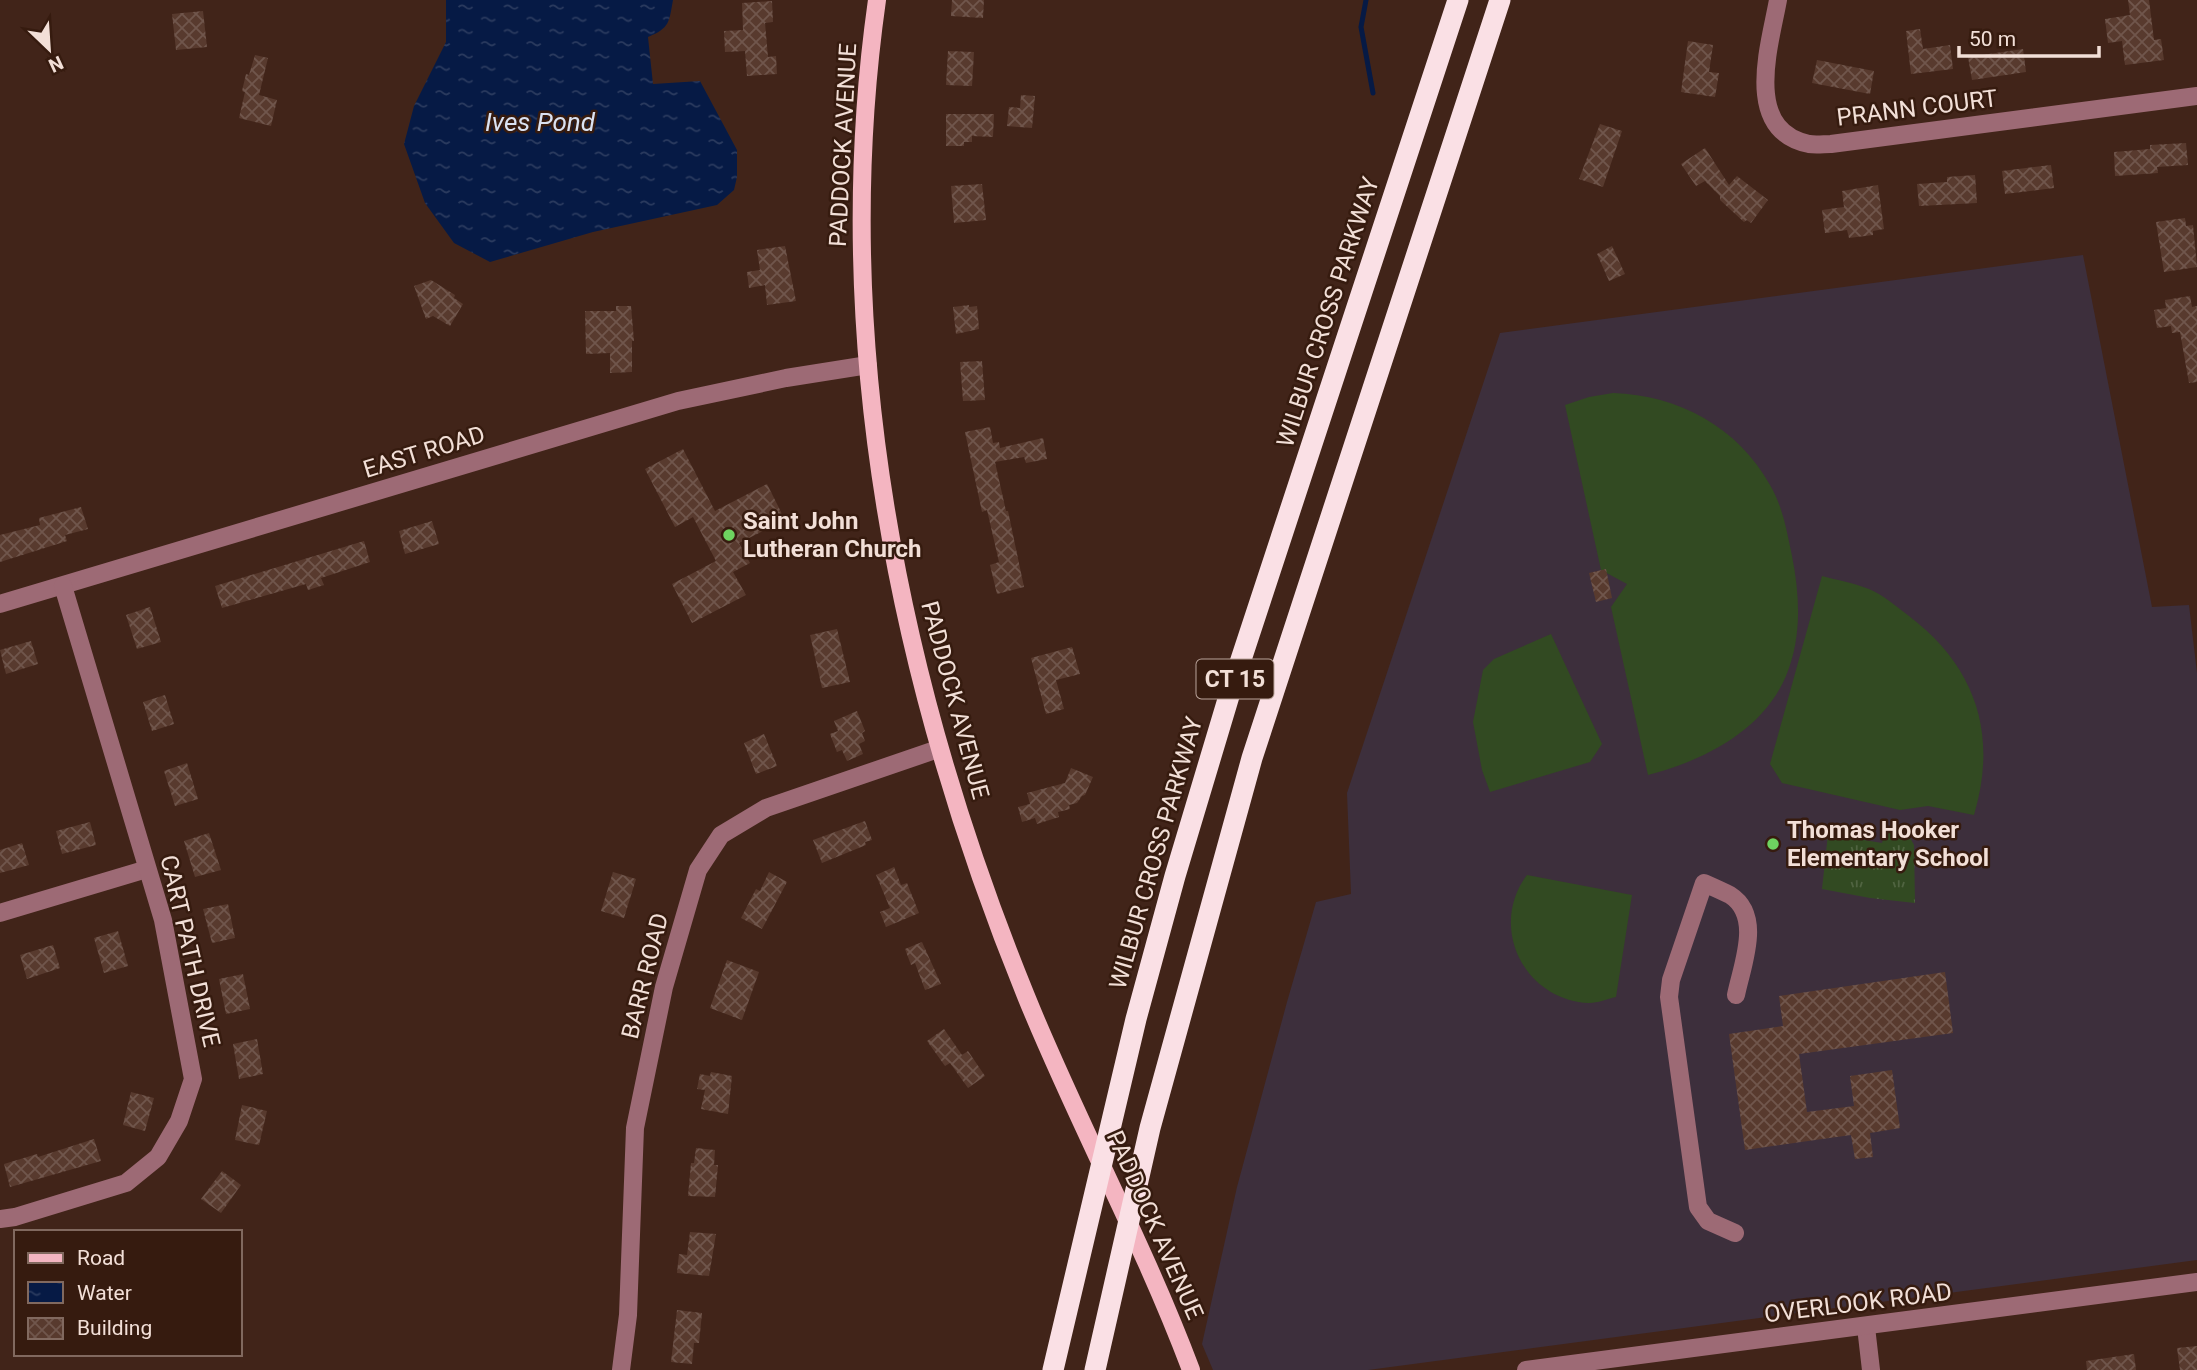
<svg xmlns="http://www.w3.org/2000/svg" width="2197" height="1370" viewBox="0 0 2197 1370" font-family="Roboto,sans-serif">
	<defs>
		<pattern id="park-tufts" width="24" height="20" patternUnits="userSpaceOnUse" patternTransform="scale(1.75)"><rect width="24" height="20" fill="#324a22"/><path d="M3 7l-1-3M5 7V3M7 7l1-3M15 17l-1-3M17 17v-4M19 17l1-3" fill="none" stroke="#506441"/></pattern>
		<pattern id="water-ripples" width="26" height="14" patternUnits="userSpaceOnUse" patternTransform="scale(1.75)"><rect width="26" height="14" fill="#061a45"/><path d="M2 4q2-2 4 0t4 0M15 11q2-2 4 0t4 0" fill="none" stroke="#2b3b5f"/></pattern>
		<pattern id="building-cross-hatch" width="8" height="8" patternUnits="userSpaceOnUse" patternTransform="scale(1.75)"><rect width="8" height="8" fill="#583a2e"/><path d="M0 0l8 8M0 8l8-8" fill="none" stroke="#70564c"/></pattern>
	</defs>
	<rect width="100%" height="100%" fill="#412419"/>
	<polygon fill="#3d2f3c" points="2083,255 2152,607 2189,605 2197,673 2197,1260 1368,1370 1213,1370 1202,1344 1237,1187 1287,1002 1316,902 1351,894 1347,793 1500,333"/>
	<polygon fill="url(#park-tufts)" points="1885,832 1909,836 1914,845 1915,903 1870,898 1822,889 1828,834 1882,843"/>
	<g fill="#324a22">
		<path d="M1613,393C1678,395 1738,427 1770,485C1783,507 1787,532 1792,556C1800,596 1802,638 1786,676C1763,731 1703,761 1648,775L1611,607L1627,584L1601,570L1565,405L1589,397Z"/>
		<path d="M1822,576C1837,580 1854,583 1869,589C1883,595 1896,606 1909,616C1976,667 1998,734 1974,815L1928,806L1900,810L1782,783L1770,764Z"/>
		<polygon points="1551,634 1602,744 1590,762 1490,792 1482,770 1473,722 1483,670 1494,659"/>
		<path d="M1527,875L1632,895L1616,997C1607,999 1598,1003 1589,1003C1524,1000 1488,927 1527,875Z"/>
	</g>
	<path fill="url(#water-ripples)" d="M446,0H673C669,22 670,28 648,37L653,84L700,81L737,150V177L734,190L717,205L593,232L490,262L454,243L425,203L404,144L414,106L446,42Z"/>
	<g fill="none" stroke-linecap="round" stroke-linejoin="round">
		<polyline stroke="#061a45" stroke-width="5" points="1366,0 1361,27 1373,93"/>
	</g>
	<g fill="url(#building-cross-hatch)">
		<polygon points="952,0 984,0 983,18 951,16"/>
		<polygon points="2128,0 2149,0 2154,40 2161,39 2164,60 2125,65 2122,41 2108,43 2105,19 2130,15"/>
		<polygon points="772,1 773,22 765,23 768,57 776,56 777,74 747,76 745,51 725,52 724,31 743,30 742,3"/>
		<polygon points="203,11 207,47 176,50 172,14"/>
		<polygon points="1920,29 1923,49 1950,45 1953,69 1911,74 1906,31"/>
		<polygon points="1688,41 1713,45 1709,72 1719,73 1715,97 1681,92"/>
		<polygon points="2023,49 2026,72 1972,80 1968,57"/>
		<polygon points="948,51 974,52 972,86 946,85"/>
		<polygon points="255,55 268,58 259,95 277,100 271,126 239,118 245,92 242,91 246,74 249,75"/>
		<polygon points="1817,60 1874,71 1870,94 1812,83"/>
		<polygon points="1021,95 1035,96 1032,128 1007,126 1009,107 1020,108"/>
		<polygon points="946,114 994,114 993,137 972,136 972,142 964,142 964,146 946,146"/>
		<polygon points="1600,124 1622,131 1603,187 1579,179"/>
		<polygon points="2186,143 2188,165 2157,167 2158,173 2115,176 2114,152 2150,149 2150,145"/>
		<polygon points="1705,148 1729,185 1737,176 1768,200 1751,223 1747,220 1744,222 1720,200 1720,196 1705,181 1696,186 1681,164"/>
		<polygon points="2051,165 2054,188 2005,194 2002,171"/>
		<polygon points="1975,175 1977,203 1919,206 1917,184 1947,182 1947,177"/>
		<polygon points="982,184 986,220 954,223 951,186"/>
		<polygon points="1878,185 1884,229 1873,231 1873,235 1849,238 1847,230 1825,233 1822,210 1844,207 1842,191"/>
		<polygon points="2185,218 2186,226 2193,225 2197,267 2164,272 2156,222"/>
		<polygon points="785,246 796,301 767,305 765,285 749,288 747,272 760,270 757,250"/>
		<polygon points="1612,246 1625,274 1609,281 1597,254"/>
		<polygon points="431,280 455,295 454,298 463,304 450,326 433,316 426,319 414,286"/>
		<polygon points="2190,296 2192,307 2197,306 2197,382 2189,383 2180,332 2172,333 2171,326 2157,328 2154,310 2166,308 2165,300"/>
		<polygon points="969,305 969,307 977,306 979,329 956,334 953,307"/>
		<polygon points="616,306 631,306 634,341 632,341 632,372 610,373 610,353 586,354 585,311 616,311"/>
		<polygon points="982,361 985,400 963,401 960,362"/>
		<polygon points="990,427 993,443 999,442 1000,448 1043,438 1047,459 1026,463 1024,457 995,462 1006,511 1008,511 1024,587 997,594 990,565 999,562 987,510 982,512 965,432"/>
		<polygon points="683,449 715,511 767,484 785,520 739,543 750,563 733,572 746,595 692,623 672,584 716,561 693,517 675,527 645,469"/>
		<polygon points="81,507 88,529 65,535 67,541 0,562 0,535 40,525 39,518"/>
		<polygon points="432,521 439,544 405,554 399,531"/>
		<polygon points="364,541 370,562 321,578 324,585 308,590 306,584 222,608 215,586"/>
		<polygon points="1606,569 1612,598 1596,602 1589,573"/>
		<polygon points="150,607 161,642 137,649 126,615"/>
		<polygon points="837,629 850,682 822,688 810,635"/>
		<polygon points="31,641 38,664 6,674 0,650"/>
		<polygon points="1072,647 1080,674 1056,680 1064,709 1046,714 1031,658"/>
		<polygon points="165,695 174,724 152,731 143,702"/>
		<polygon points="857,711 865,731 862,733 865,741 859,744 863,754 847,761 842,750 837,752 830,734 838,731 834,721"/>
		<polygon points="764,734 777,766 756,774 744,743"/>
		<polygon points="187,763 198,799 175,806 164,771"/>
		<polygon points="1071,768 1093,777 1085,795 1082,796 1077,803 1069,805 1070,809 1058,812 1059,817 1037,824 1035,818 1022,822 1018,807 1030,804 1027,793 1065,783"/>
		<polygon points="865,821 872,840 865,842 866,845 822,863 813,840"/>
		<polygon points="90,822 96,845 62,854 56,831"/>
		<polygon points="209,833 221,870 195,877 184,841"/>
		<polygon points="22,843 29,865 0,873 0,850"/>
		<polygon points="894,867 901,885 907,883 919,913 886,927 880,912 890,908 876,875"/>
		<polygon points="613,872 636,879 624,918 601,911"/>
		<polygon points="769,872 787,882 762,929 741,918 756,889 760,891"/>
		<polygon points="228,904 235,938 212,943 203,909"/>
		<polygon points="118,931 128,966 104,973 94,938"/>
		<polygon points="922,942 941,984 925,990 915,963 911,965 905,949"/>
		<polygon points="53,945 60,968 27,979 20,955"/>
		<polygon points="727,960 759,972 742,1020 710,1008"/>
		<polygon points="1945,972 1953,1033 1799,1054 1807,1112 1854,1106 1850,1076 1892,1070 1900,1128 1870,1133 1873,1157 1855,1159 1851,1135 1745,1150 1729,1034 1783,1026 1779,996"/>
		<polygon points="243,974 250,1009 226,1014 219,979"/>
		<polygon points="944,1029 962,1055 968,1051 985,1076 968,1088 950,1063 945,1066 927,1041"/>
		<polygon points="257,1039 263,1074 239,1079 233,1044"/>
		<polygon points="711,1072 732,1076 728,1114 701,1109 705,1090 697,1089 700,1074 710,1076"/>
		<polygon points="131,1092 154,1098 145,1131 123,1125"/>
		<polygon points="242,1105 267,1111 259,1145 235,1140"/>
		<polygon points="94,1139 101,1161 10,1187 4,1164 37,1154 38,1157"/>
		<polygon points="696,1148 715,1150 714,1165 718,1165 715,1197 688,1196 691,1163 694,1163"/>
		<polygon points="222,1171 241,1185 221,1213 201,1199"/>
		<polygon points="690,1232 716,1234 709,1276 677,1273 679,1254 687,1255"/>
		<polygon points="677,1310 702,1313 699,1343 694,1343 692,1364 671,1362"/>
		<polygon points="2197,1346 2197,1370 2180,1370 2177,1348"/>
		<polygon points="2134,1354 2136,1370 2087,1370 2086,1361"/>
	</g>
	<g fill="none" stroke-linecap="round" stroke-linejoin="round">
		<g stroke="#9d6a75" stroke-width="18">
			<path d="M1778,0C1770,45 1742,130 1809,144C1816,145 1824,144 1831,144L2197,96"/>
			<polyline points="0,604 678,401 786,378 868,365"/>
			<polyline points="0,913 147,869"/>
			<polyline points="0,1219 15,1217 126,1183 158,1157 179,1121 193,1079 163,920 63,586"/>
			<path d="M1735,1233L1708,1221L1698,1207L1669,997L1671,980L1704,883C1713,887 1722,891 1730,895C1763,916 1742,965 1736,995"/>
			<polyline points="1866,1327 1871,1370"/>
			<polyline points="621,1370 628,1315 635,1128 664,987 698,870 721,835 766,808 938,749"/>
			<polyline points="1526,1370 2197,1282"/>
		</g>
		<path stroke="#f4b5c1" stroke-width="18" d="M877,0C829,338 898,682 1026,996C1077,1122 1143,1242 1191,1370"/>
		<g stroke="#fae0e5" stroke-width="21">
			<polyline points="1053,1370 1136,1019 1175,876 1229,696 1458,0"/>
			<polyline points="1095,1370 1150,1128 1252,758 1500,0"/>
		</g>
	</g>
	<g fill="#6ed360" stroke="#361b0f" stroke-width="2.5">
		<circle cx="729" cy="535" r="7"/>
		<circle cx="1773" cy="844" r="7"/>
	</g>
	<g text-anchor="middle" stroke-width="5" stroke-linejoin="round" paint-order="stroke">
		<rect fill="#361b0f" stroke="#baa49b" stroke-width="2" x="1196.5" y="659.5" width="77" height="39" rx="5"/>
		<g font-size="23" font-weight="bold" fill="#f2dfd7">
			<text x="1235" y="687">CT 15</text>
		</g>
		<g font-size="24" fill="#f2dfd7" stroke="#361b0f">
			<text transform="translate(1917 108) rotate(-7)" y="8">PRANN COURT</text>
			<text transform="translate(843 145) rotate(-87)" y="8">PADDOCK AVENUE</text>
			<text transform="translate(1328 312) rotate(-72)" y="8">WILBUR CROSS PARKWAY</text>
			<text transform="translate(424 452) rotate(-17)" y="8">EAST ROAD</text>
			<text transform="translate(955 700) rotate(75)" y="8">PADDOCK AVENUE</text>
			<text transform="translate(1156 853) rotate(-74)" y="8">WILBUR CROSS PARKWAY</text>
			<text transform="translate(190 951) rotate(77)" y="8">CART PATH DRIVE</text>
			<text transform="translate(645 976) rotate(-76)" y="8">BARR ROAD</text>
			<text transform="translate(1155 1225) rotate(66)" y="8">PADDOCK AVENUE</text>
			<text transform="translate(1858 1303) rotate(-7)" y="8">OVERLOOK ROAD</text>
		</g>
		<g font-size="24" font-weight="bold" fill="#f2dfd7" stroke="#361b0f" text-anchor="start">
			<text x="743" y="529">Saint John<tspan x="743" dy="28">Lutheran Church</tspan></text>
			<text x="1787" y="838">Thomas Hooker<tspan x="1787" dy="28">Elementary School</tspan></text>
		</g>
		<g font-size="26" font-style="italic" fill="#dae2f2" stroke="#361b0f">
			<text x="540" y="131">Ives Pond</text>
		</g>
	</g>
	<rect x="14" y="1230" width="228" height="126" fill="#361b0f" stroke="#81695f" stroke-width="2"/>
	<rect x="28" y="1253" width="35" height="10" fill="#f4b5c1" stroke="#81695f" stroke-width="2"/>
	<text x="77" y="1265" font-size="21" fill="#f2dfd7">Road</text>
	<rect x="28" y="1282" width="35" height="21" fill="url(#water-ripples)" stroke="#81695f" stroke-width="2"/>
	<text x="77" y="1300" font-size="21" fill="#f2dfd7">Water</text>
	<rect x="28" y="1318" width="35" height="21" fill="url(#building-cross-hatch)" stroke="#81695f" stroke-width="2"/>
	<text x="77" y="1335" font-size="21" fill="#f2dfd7">Building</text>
	<g transform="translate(49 49) rotate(155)" stroke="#361b0f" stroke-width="5" paint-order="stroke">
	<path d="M0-5L12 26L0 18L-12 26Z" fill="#f2dfd7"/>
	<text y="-10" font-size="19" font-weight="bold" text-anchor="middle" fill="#f2dfd7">N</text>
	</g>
	<path d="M1959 46v10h140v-10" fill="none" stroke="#f2dfd7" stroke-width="3.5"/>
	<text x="1969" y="46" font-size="21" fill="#f2dfd7" stroke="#361b0f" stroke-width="5" paint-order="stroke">50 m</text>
</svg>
